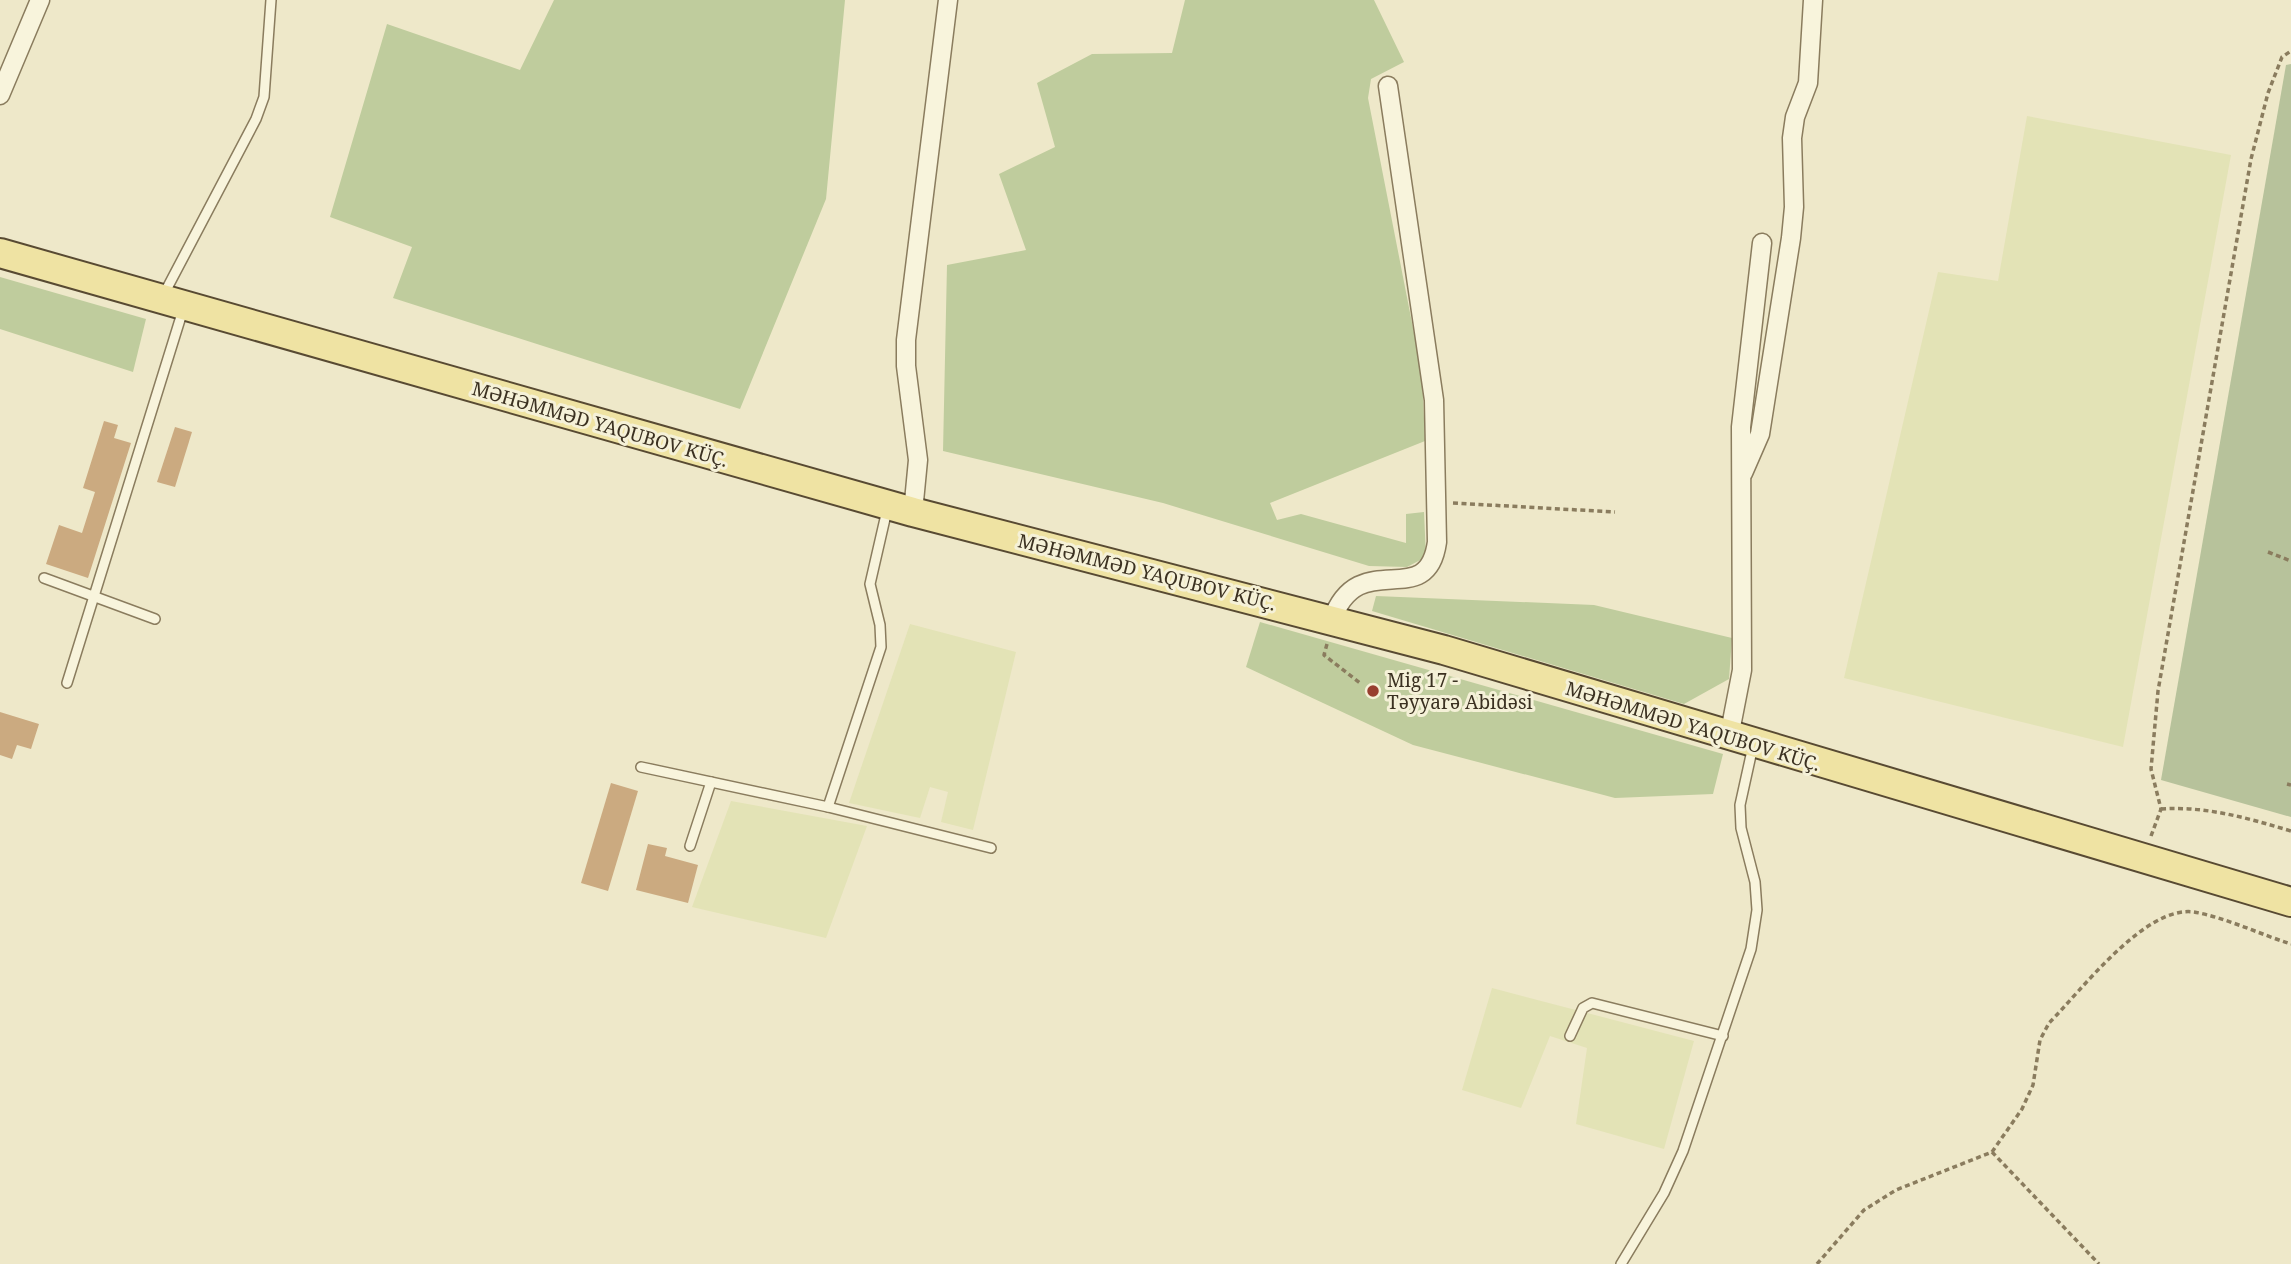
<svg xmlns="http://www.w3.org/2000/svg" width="2291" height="1264" viewBox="0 0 2291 1264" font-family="'Noto Serif',serif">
	<rect width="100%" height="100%" fill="#eee8c9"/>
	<g fill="#e3e3b6">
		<polygon points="2027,116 2231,155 2123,747 1844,678 1938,272 1998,281"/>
		<polygon points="910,624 1016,652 973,830 941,822 948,792 930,787 920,818 849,803"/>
		<polygon points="731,801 867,826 826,938 692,907"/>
		<polygon points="1492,988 1694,1041 1664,1149 1576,1124 1587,1048 1550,1036 1521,1108 1462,1090"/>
	</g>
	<g fill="#bfcc9d">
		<polygon points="554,0 845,0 826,199 740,409 393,298 412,247 330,217 387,24 520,70"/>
		<polygon points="1185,0 1374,0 1404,62 1371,79 1368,98 1422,374 1425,441 1270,503 1277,520 1301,514 1406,543 1406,514 1424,512 1426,557 1407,567 1369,566 1163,503 943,451 947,265 1026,250 999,174 1055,147 1037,83 1092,54 1172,53"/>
		<polygon points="0,277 146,319 133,372 0,329"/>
		<polygon points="1376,596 1594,605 1732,638 1729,679 1684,704 1372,611"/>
		<polygon points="1260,622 1723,754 1713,794 1615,798 1413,745 1246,667"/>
	</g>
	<polygon fill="#b7c29b" points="2291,64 2291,817 2161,780 2286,65"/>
	<g fill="#cbaa80">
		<polygon points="104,421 118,425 114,438 131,443 88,578 46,564 59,525 82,533 95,492 83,488"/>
		<polygon points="175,427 192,432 175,487 157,482"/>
		<polygon points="0,712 39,724 31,749 17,745 12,759 0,755"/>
		<polygon points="611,783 638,791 608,891 581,883"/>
		<polygon points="648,844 667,848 665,856 698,865 688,903 636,890"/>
	</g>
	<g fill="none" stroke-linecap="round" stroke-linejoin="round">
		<defs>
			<g id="service">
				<polyline points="164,294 256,119 264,97 271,0"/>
				<polyline points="44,578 155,619"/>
				<polyline points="67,683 183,310"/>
				<polyline points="641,767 828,807 881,647 880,625 870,584 887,510"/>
				<polyline points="828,807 991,848"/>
				<polyline points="690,846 711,782"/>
				<polyline points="1570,1036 1583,1008 1592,1003 1723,1036"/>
				<polyline points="1621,1264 1664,1193 1683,1151 1751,949 1757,910 1755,882 1741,828 1740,805 1753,746"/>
			</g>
			<g id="minor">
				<polyline points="0,95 40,0"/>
				<polyline points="1743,473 1760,434 1791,238 1794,207 1792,138 1795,117 1808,83 1813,0"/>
				<polyline points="913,512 918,460 906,366 906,340 948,0"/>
				<path d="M1332,620C1359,544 1427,614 1437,542L1434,400L1388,86"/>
				<polyline points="1729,737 1742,670 1741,427 1762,243"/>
			</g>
			<polyline id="primary" points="0,253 913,512 1444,650 2291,902"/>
		</defs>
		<use href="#service" stroke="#8a7c5e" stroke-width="12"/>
		<use href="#minor" stroke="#8a7c5e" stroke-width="21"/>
		<use href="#primary" stroke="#584a32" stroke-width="32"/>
		<g stroke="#8a7c5e" stroke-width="3.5" stroke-dasharray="5 3.5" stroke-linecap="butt">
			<polyline points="1453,503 1615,512"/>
			<polyline points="2268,552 2291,561"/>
			<polyline points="1327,644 1324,655 1360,683"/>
			<polyline points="2287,784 2291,785"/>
			<path d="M2161,809C2207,806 2247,818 2291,831"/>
			<polyline points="2151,836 2161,809 2151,769 2158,691 2251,159 2268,93 2282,57 2291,51"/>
			<polyline points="1992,1152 2099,1264"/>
			<path d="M1817,1264L1864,1210L1896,1190L1992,1152L2022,1109L2033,1085L2040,1040L2049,1023C2081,991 2145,905 2194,912C2224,917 2262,935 2291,944"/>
		</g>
		<use href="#service" stroke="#f8f4dc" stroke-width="9"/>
		<use href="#minor" stroke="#f8f4dc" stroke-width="18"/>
		<use href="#primary" stroke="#efe3a3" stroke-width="28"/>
	</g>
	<circle fill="#983e2f" stroke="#f5f1d8" stroke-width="2.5" cx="1373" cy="691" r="7"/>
	<g text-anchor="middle" stroke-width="6" stroke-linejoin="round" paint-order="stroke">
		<g font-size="19" fill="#3b3121" stroke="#f5f1d8">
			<text transform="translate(600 424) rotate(16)" y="7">MƏHƏMMƏD YAQUBOV KÜÇ.</text>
			<text transform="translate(1147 572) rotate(14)" y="7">MƏHƏMMƏD YAQUBOV KÜÇ.</text>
			<text transform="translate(1693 726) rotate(17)" y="7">MƏHƏMMƏD YAQUBOV KÜÇ.</text>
		</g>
		<g font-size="19" fill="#3b3121" stroke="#f5f1d8" text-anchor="start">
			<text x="1387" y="687">Mig 17 -<tspan x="1387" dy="22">Təyyarə Abidəsi</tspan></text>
		</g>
	</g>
</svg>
